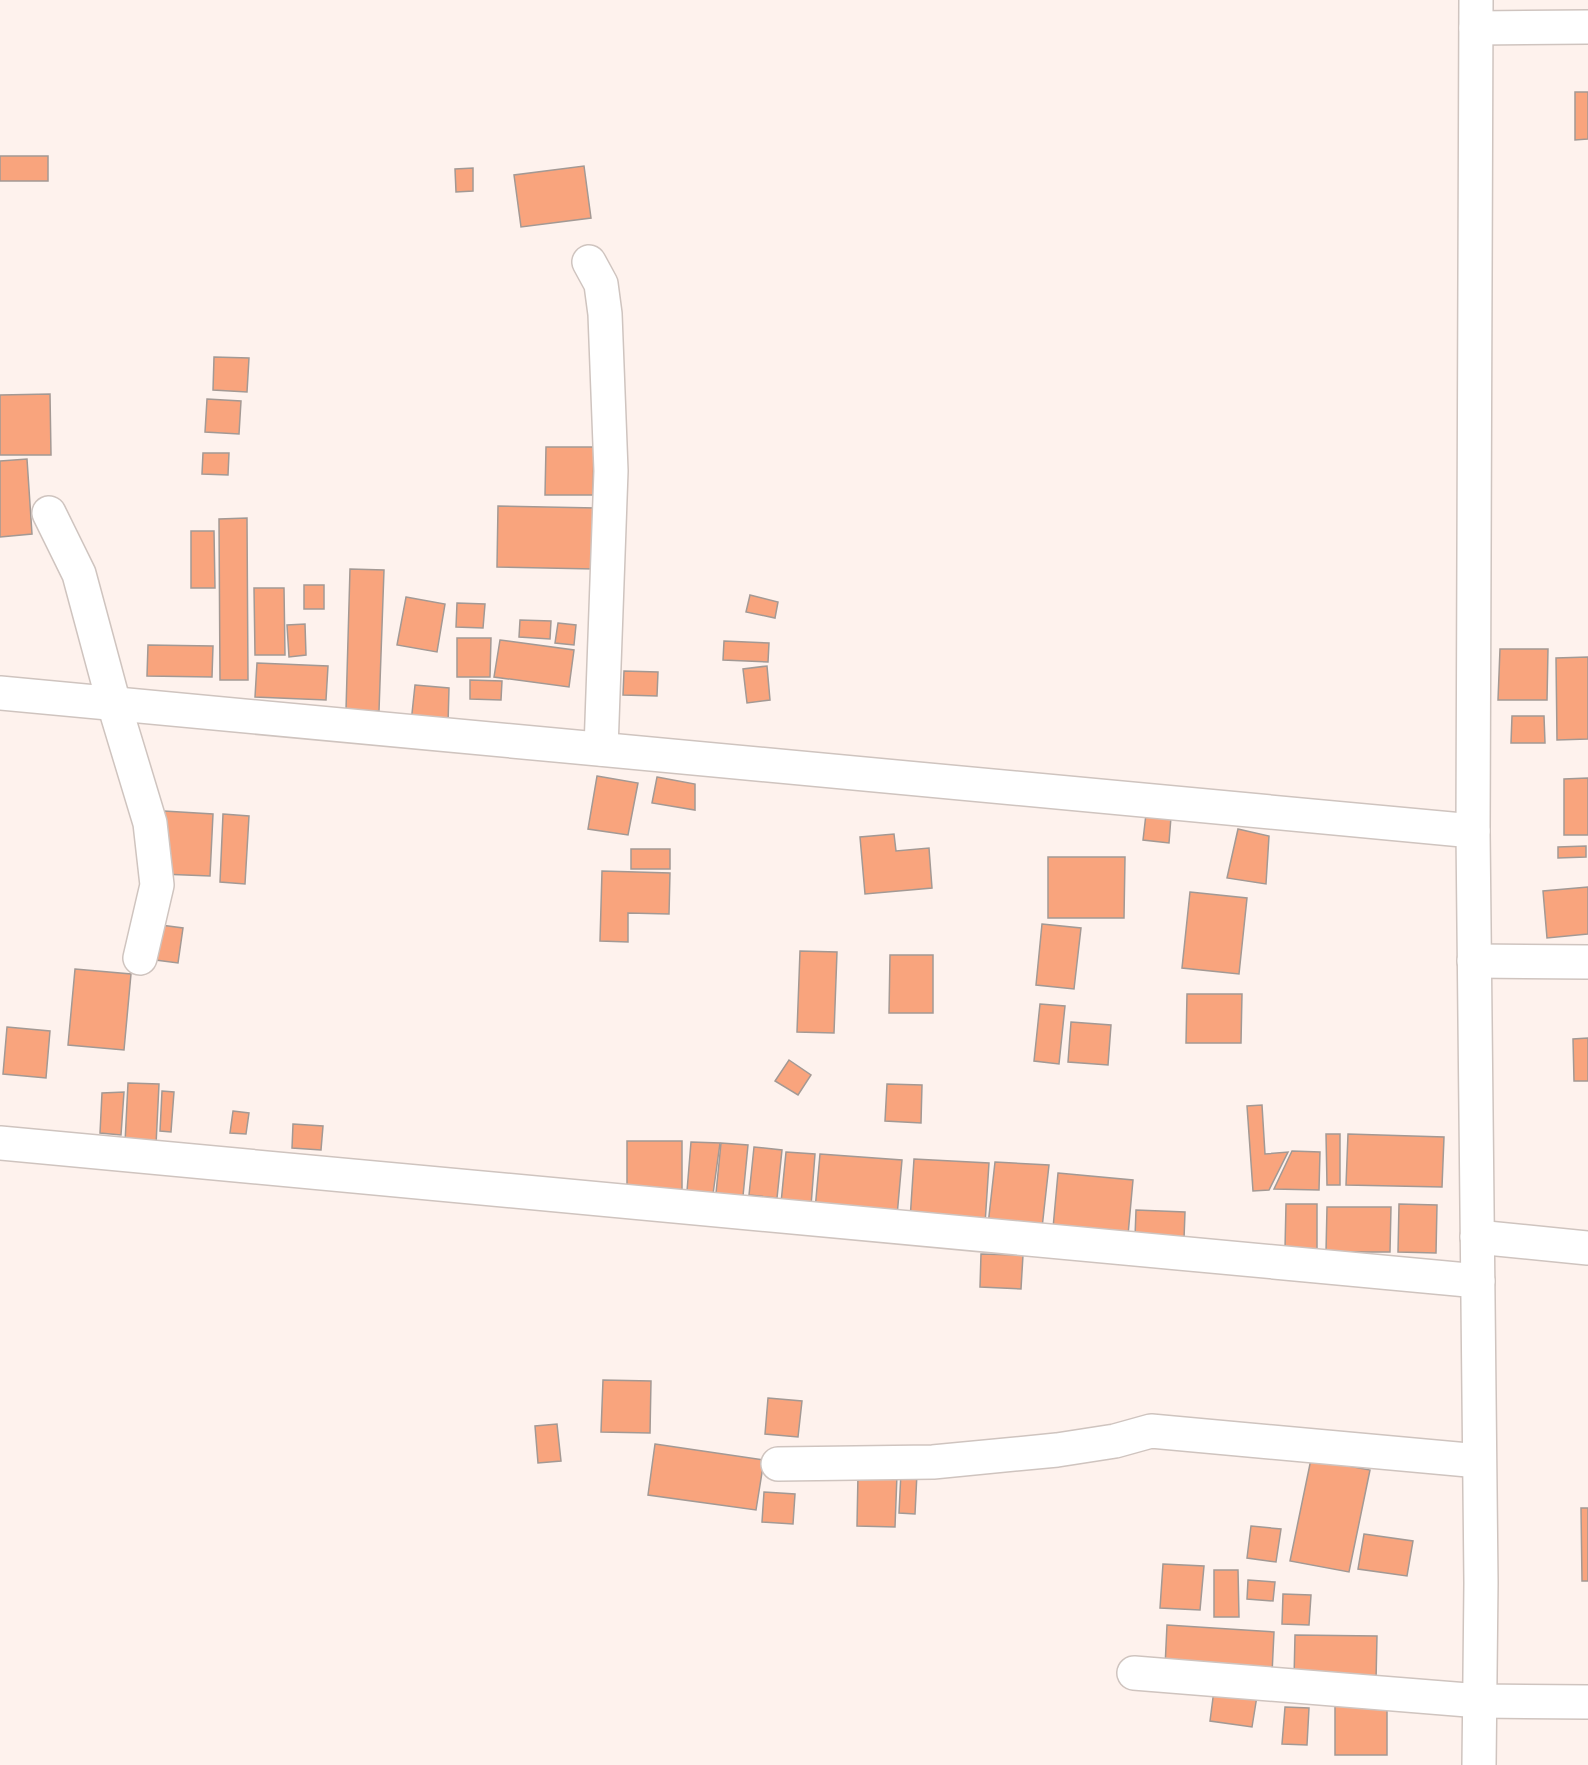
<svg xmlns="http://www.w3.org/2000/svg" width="1588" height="1765" viewBox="0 0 1588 1765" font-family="Quicksand,sans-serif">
	<rect width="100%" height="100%" fill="#fef2ed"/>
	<g fill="#f9a47d" stroke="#a39994" stroke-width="1.5">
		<polygon points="1575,92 1588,92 1588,139 1575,140"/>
		<rect x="0" y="156" width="48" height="25"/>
		<polygon points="584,166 591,218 521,227 514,175"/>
		<polygon points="473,168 473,191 456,192 455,169"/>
		<polygon points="214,357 249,358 247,392 213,390"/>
		<polygon points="50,394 51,455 0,455 0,395"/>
		<polygon points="207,399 241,401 239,434 205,432"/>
		<polygon points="546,447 594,447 593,495 545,495"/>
		<polygon points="203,453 229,453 228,475 202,474"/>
		<polygon points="27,459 32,534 0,537 0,461"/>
		<polygon points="498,506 596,508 594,569 497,567"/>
		<polygon points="247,518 248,680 220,680 219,519"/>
		<polygon points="191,531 214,531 215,588 191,588"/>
		<polygon points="350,569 384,570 379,711 346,710"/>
		<rect x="304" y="585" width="20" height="24"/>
		<polygon points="254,588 284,588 285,655 255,655"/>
		<polygon points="750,595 778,602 775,618 746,612"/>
		<polygon points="406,597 445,604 437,652 397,645"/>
		<polygon points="457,603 485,604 483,628 456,627"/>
		<polygon points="520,620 551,621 550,639 519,637"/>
		<polygon points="558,623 576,625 574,645 555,643"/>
		<polygon points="305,624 306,655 289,657 287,625"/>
		<polygon points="457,638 491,638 490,677 457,677"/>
		<polygon points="500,640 574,650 569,687 494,677"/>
		<polygon points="724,641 769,643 768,662 723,660"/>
		<polygon points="148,645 213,646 212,677 147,676"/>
		<polygon points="1500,649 1548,649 1547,700 1498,700"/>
		<polygon points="1588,657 1588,739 1557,740 1556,658"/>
		<polygon points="257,663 328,666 326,700 255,697"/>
		<polygon points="767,666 770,700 747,703 743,669"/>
		<polygon points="624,671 658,672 657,696 623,695"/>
		<polygon points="470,680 502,681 501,700 470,699"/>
		<polygon points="415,685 449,688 448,724 411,723"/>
		<polygon points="1512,716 1544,716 1545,743 1511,743"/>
		<polygon points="597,776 638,783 628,835 588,829"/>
		<polygon points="657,777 695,784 695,810 652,803"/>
		<polygon points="1588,778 1588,835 1564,835 1564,779"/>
		<polygon points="164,811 213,814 210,876 161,874"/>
		<polygon points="223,814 249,816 245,884 220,882"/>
		<polygon points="1146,814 1171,817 1169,843 1143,840"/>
		<polygon points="1238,829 1269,836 1266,884 1227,878"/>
		<polygon points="894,834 896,851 929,848 932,888 865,894 860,837"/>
		<polygon points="1586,846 1586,857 1558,858 1558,847"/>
		<rect x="631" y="849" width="39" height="20"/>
		<polygon points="1048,857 1125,857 1124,918 1048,918"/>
		<polygon points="602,871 670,873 669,914 628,913 628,942 600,941"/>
		<polygon points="1588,887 1588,934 1547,938 1543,891"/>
		<polygon points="1190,892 1247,898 1239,974 1182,968"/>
		<polygon points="153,924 183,928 178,963 148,959"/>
		<polygon points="1042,924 1081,928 1074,989 1036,985"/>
		<polygon points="800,951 837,952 834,1033 797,1032"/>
		<polygon points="890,955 933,955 933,1013 889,1013"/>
		<polygon points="75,969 131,974 124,1050 68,1045"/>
		<polygon points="1187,994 1242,994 1241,1043 1186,1043"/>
		<polygon points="1040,1004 1065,1006 1059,1064 1034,1061"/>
		<polygon points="1071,1022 1111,1025 1108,1065 1068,1062"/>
		<polygon points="7,1027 50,1031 46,1078 3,1074"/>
		<polygon points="1588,1038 1588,1081 1574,1081 1573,1039"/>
		<polygon points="789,1060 811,1075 798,1095 775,1081"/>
		<polygon points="128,1083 159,1084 156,1145 125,1143"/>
		<polygon points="887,1084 922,1085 921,1123 885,1121"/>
		<polygon points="162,1091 174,1092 171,1132 160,1131"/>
		<polygon points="124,1092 121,1135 100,1133 102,1093"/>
		<polygon points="1262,1105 1265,1154 1288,1152 1269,1190 1253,1191 1247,1106"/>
		<polygon points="233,1111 249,1113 246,1134 230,1133"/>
		<polygon points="293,1124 323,1126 321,1150 292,1148"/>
		<polygon points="1326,1134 1340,1134 1340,1185 1327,1185"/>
		<polygon points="1348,1134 1444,1137 1442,1187 1346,1185"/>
		<polygon points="627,1141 682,1141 682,1197 627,1198"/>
		<polygon points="691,1142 720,1143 713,1194 687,1191"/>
		<polygon points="721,1143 748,1145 743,1196 716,1193"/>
		<polygon points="754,1147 782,1150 777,1198 749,1195"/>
		<polygon points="1292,1151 1320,1152 1319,1190 1274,1189"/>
		<polygon points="786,1152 815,1154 811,1206 781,1203"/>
		<polygon points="820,1154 902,1160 897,1216 815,1210"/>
		<polygon points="914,1159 989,1163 985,1224 910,1220"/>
		<polygon points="995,1162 1049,1165 1042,1228 988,1225"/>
		<polygon points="1058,1173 1133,1180 1128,1235 1053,1228"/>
		<polygon points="1286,1204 1317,1204 1317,1250 1285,1249"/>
		<polygon points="1399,1204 1437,1205 1436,1253 1398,1252"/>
		<polygon points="1327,1207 1391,1207 1390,1252 1326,1252"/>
		<polygon points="1136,1210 1185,1212 1184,1239 1135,1237"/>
		<polygon points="981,1254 1023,1255 1021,1289 980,1287"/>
		<polygon points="603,1380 651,1381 650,1433 601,1432"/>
		<polygon points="768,1398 802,1401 798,1437 765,1434"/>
		<polygon points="557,1424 561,1461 538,1463 535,1426"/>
		<polygon points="655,1444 764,1460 756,1510 648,1495"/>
		<polygon points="1311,1459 1370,1470 1349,1572 1290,1561"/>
		<polygon points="901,1472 917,1473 915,1514 899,1513"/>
		<polygon points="858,1474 897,1475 895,1527 857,1526"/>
		<polygon points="764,1492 795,1494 793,1524 762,1522"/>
		<polygon points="1581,1508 1588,1508 1588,1581 1582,1581"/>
		<polygon points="1251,1526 1281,1529 1276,1562 1247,1558"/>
		<polygon points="1364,1534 1413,1541 1407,1576 1358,1569"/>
		<polygon points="1163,1564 1204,1566 1200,1610 1160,1608"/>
		<polygon points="1214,1570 1238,1570 1239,1617 1214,1617"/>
		<polygon points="1248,1580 1275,1582 1273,1601 1247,1599"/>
		<polygon points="1283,1594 1311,1595 1309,1625 1282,1624"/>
		<polygon points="1167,1625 1274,1632 1272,1674 1165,1667"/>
		<polygon points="1295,1635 1377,1636 1376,1681 1294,1679"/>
		<polygon points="1214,1690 1257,1696 1252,1727 1210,1721"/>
		<rect x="1335" y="1706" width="52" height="49"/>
		<polygon points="1285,1707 1309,1708 1307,1745 1282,1744"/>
	</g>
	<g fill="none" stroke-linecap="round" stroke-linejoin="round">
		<defs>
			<g id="minor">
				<polyline points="1476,0 1473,831 1481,1583 1479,1765"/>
				<polyline points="1476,28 1588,27"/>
				<polyline points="589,262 601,284 605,314 611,471 601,749"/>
				<polyline points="49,513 79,574 114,704 150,823 157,885 140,958"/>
				<polyline points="0,693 1473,831"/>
				<polyline points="1474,961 1588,962"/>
				<polyline points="0,1143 1478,1281"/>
				<polyline points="1477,1237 1588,1248"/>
				<polyline points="778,1464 933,1462 1057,1450 1115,1441 1151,1431 1479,1461"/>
				<polyline points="1134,1673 1480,1701 1588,1702"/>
			</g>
		</defs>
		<use href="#minor" stroke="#cfc4bf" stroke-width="36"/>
		<use href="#minor" stroke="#fff" stroke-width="33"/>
	</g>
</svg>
